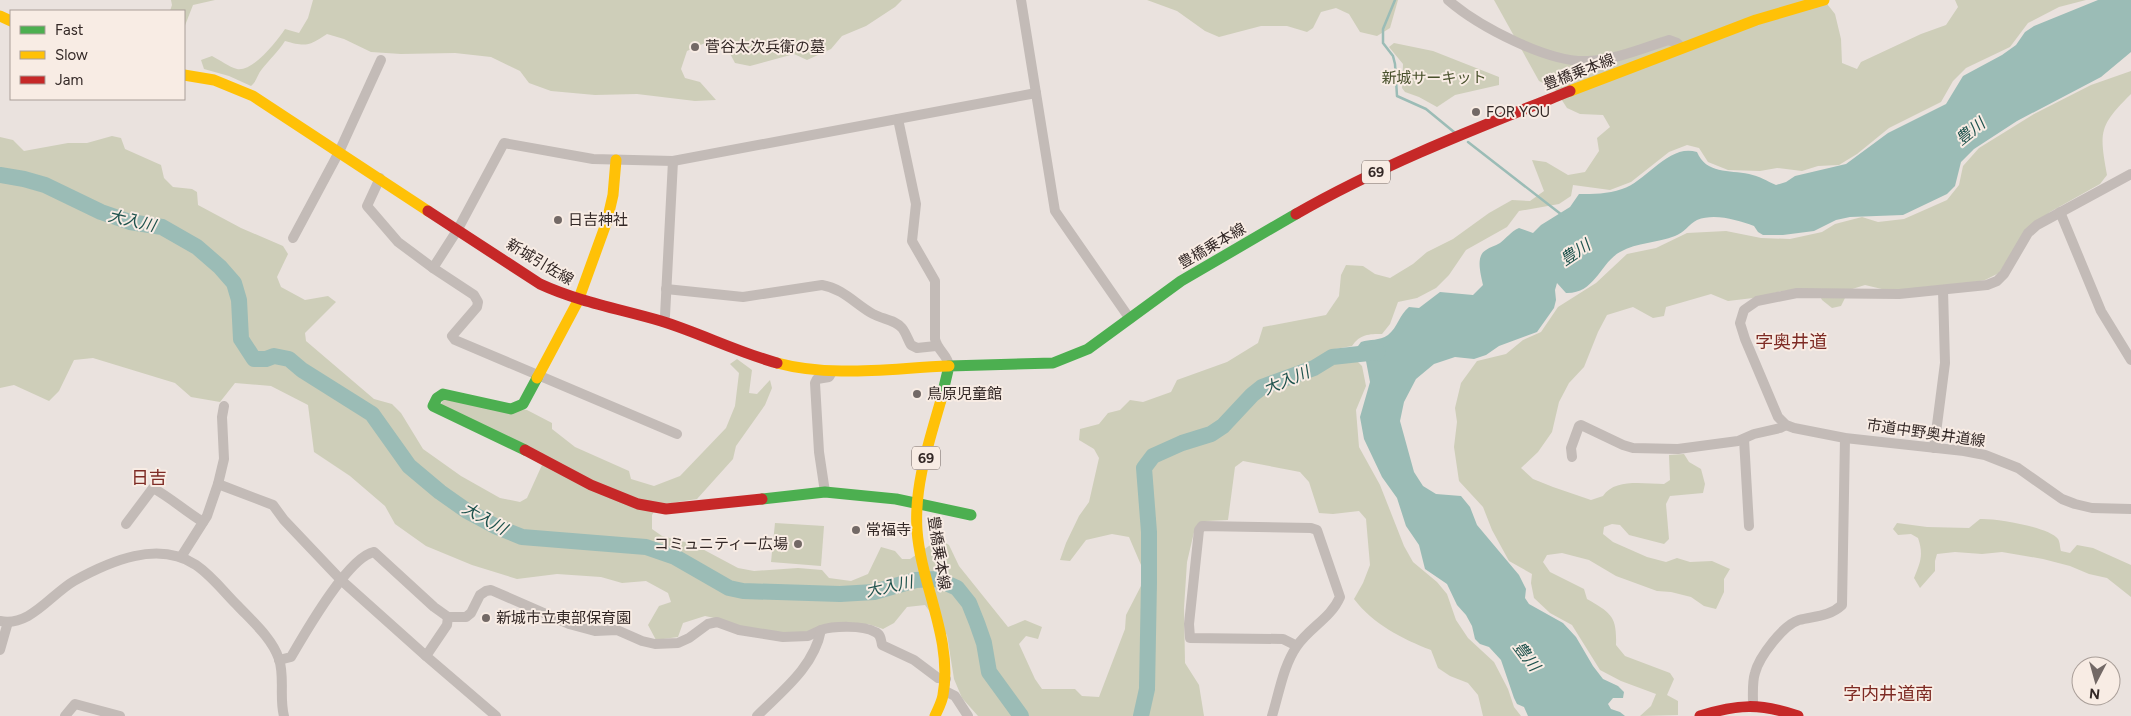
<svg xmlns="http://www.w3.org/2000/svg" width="2131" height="716" viewBox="0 0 2131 716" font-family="Figtree,'Noto Sans JP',sans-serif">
	<rect width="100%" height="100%" fill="#eae2de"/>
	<g fill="#ceceb9">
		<polygon points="171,0 215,0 193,5 184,28 184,11 170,11 172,5"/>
		<path d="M313,0H902L895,7L866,26L842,36L831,49L807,60L794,54L750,66L735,63L726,46L705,43L687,51L681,69L685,78L700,82L716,100L695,101L637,94L595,95L551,91L529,83L520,71L491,57L455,53L401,54L371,52L344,39L327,34C309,46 306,47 285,41C278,52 269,60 262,69C257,75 257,81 251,86L229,76L204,69L201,60L212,56C220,60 229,67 237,69C253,72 277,41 285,29L299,33L308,18Z"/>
		<polygon points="1147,0 1398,0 1390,28 1377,36 1360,32 1349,14 1336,8 1321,12 1313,28 1307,32 1287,26 1261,26 1219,37 1205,31 1177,11"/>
		<path d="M1494,0H1824L1835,14L1841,39L1842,63L1857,69L1861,62L1921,34L1946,25L1958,7L1955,0H2086L2059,7L2028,23L2010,47L1966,68L1953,81L1941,102L1889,128L1857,154L1839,165L1818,166L1802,171L1777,168L1760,171L1728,170L1708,162L1699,148L1687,145L1669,152L1631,182L1610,190L1573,185L1571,196L1559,204L1519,211L1507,227L1466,250L1449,275L1436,288L1417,298L1398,302L1390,324L1382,334C1369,334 1360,334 1352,346L1335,349L1340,361L1355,359L1362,366L1366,386L1356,410L1359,447L1380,485L1404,546L1413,562L1437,582L1447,594L1456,620L1468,638L1494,662L1508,689L1514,707L1521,716H1483L1478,695L1468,683L1450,676L1438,668L1431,650C1402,639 1373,624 1354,599L1363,583L1370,565L1366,519L1359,511L1333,514L1319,513L1309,482L1300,472L1243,461L1235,467L1228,520L1207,521L1195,528L1187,562L1184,608L1185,663L1199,685L1204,716H978L962,698L954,679L947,635L925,605L907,607L894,623L883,629L868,624L838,625L819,633L787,635L741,629L719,619L705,616L683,623L678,637L656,640L648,625L659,606L671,602L668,593L646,581L622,583L601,577L557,574L517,579L472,565L426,546L395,524L385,506L350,476L314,452L308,405L271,386L235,383L220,402L191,397L175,383L93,358L74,360L59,391L49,401L14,385L0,388V137L13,140L24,151L68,143H87L112,136L121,138L125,149L161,165L164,178L173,187L192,189L197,192L198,205L241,228L283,246L288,254L277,277L281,287L305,300L328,296L336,302L305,333L306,341L374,399L392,404L401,413L423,449L461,476L500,498L520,502L527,498L542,465L441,404L444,398L527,410L552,423V429L575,447L629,471L631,479L654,486L680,476L726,428L735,406L739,373L730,364L737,359L752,370L749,393L757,394L770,380L772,388L765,405L736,446L733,459L697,499L658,505L652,515V529L662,536L693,544L738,568L754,571L798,568L822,570L829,578L851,581L868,574L881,547L895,551L902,559H910L939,539L949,545L959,566L1008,627L1025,620L1042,627L1038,639L1026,636L1019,644L1035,679L1042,689H1075L1082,696L1099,697L1125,629L1126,615L1142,584L1144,572L1129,537L1112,534L1086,540L1070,561L1060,560L1066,543L1079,516L1089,502L1099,458L1094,449L1079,440L1080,429L1099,424L1108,413L1120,410L1130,400L1143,402L1171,392L1177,380L1227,362L1258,343L1263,327L1326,315L1339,296L1341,275L1346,265L1363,266L1375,274L1390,278L1413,264L1427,252L1453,239L1489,213L1512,200L1530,201L1544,191L1532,160L1546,162L1568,175L1585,172L1599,151L1597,138L1610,127L1603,115L1580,114L1567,108L1554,88L1539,81Z"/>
		<polygon points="1394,43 1433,51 1499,77 1499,85 1455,95 1437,107 1419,97 1405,92 1402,88 1403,64 1389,47"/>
		<path d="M2131,71V94C2099,126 2099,131 2107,175L2100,184L2050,212L2026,232L1999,273L1985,280L1947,287L1886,290L1865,285L1849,290L1841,306L1832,308L1822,300L1816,289L1782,291L1753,298L1728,301L1711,294L1666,307L1664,316L1653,318L1633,307L1607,315L1598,332L1584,367L1569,383L1559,402L1552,432L1538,452L1521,468L1533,479L1553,487L1591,500L1603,496C1615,478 1644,484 1664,484L1670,480L1669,455L1684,454L1689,462L1701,469L1705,484L1703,493L1670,496L1666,504L1669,539L1664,544L1629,535L1620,525L1612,524L1604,527L1603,534L1613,542L1647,557L1666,562L1677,558L1690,562L1712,561L1730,569L1724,579V592L1716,609L1704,606L1691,597L1671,592L1657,591L1616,576L1589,560L1562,553L1547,555L1543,562L1550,572L1584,589L1587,599C1611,613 1617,616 1616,645L1625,656L1670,673L1674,679L1667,695L1678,701V715L1640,716L1651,706L1656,694L1621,681L1600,670L1572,625L1550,613L1534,598L1531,583L1532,574L1509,561L1492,530L1483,507L1459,481L1454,447L1457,422L1455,408L1461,383L1477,361L1506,354L1523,340L1541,332L1558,307L1596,283L1627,254L1656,248L1687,233L1726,231L1761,238L1790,239L1822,232L1835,224L1862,217L1878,222L1904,219L1947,200L1959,185L1963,166L1979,148L2034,114L2091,85Z"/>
		<path d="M1980,519C1995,518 2049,527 2058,539C2060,542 2060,548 2061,551L2070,553L2077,545L2093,548L2131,565V597L2107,578L2089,574L2070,566L2043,559L2002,552L1982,554L1955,552L1937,554L1935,561V571L1920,588L1914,578C1920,563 1924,555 1918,538L1911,534L1898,535L1893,529L1897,523L1927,527L1969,528Z"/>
		<polygon points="775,523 824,526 821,566 771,562"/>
	</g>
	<path fill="#9bbcb6" d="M2098,0H2131V52L2101,77L2017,121L1974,149L1961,162L1955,186L1947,194L1903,215L1850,217L1836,220L1814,231L1783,235H1763L1758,232L1754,226C1737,220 1715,213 1697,220C1689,224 1684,233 1675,236C1658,243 1637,242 1620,252C1600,263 1595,294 1566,293L1557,283L1555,290L1556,300L1554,308L1537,332L1499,346L1486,355L1474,359L1455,357L1434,364L1416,379L1404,402L1400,421L1414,472L1423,486L1436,494L1461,496L1470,507L1477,525L1519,575L1526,589L1525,598L1529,604L1563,623L1576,637L1593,666L1603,679L1618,686L1624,692L1623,698H1613L1608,704L1611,709L1620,712L1625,716H1528L1524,707L1517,704L1514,698L1501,660L1489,647L1480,644L1475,639L1472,626L1466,615L1457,605L1447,584L1425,569L1419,545L1406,526L1397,498L1382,477L1364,439L1360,417L1370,382L1366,361L1358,357L1355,350L1361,342C1370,339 1379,341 1388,335C1398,327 1399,315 1409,307L1419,308L1440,292L1473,295L1483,285C1481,275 1475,256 1486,250C1490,247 1495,246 1500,243C1507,238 1510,232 1519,228L1533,233L1541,225L1570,207L1579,194C1594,194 1607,194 1622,189C1647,181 1669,143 1697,152C1706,174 1729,170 1749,174C1759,176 1767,181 1776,185L1786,182L1795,176L1846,164L1888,133L1946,104L1963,76L2002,55L2016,45L2025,32L2034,26Z"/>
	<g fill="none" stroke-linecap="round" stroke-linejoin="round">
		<g stroke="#9bbcb6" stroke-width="2.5">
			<polyline points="1395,0 1383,29 1383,43 1393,56 1395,64 1397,96 1426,109 1454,132"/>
			<polyline points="1468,142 1562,215"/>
		</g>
		<g stroke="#9bbcb6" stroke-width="16">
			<polyline points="0,175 24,179 45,185 101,212 130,222 162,227 197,247 220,267 234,283 239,300 241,339 254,359 266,359 274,356 289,359 302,370 372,414 409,466 440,492 467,511 495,526 522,537 646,547 675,557 729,588 743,591 840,594 874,592 916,580 937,579 957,588 969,603 977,623 984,643 989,672 1021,716"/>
			<polyline points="1141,716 1147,689 1149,582 1149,532 1144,468 1153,456 1182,443 1211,434 1223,426 1252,395 1262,387 1314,368 1332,357 1378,352"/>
		</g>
		<g stroke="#c3bbb7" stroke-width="10">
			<polyline points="1021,0 1055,211 1130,319"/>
			<path d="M1448,0C1478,26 1548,63 1588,61C1616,60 1643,48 1669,40L1677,43L1682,48"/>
			<path d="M898,119L916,204L912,241L935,281V339C937,350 948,355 949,366"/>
			<polyline points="2131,174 2037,225 2028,233 2004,274 1997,281 1987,285 1899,294 1797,293 1757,301 1744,310 1740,323 1745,339 1778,417 1786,425 1794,428 1845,438 1964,451 1985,455 2018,468 2062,499 2075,504 2092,508 2131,509"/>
			<polyline points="380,178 367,206 398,242 433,268 474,295 478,302 477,307 452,336 455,340 677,434"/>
			<polyline points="2060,212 2101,311 2131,360"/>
			<polyline points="293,238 339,152 381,60"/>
			<polyline points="433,268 458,229 504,143 593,159 673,161 1036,93"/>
			<path d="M666,289L743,297L822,285C844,289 855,304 873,314C882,319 896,320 902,328C906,333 908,340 911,345L917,348L936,346"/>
			<polyline points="663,322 665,316 673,161"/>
			<polyline points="1744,439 1749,526"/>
			<polyline points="1934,448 1945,363 1943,290"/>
			<polyline points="1572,457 1571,448 1579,426 1581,425 1623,445 1633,448 1678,449 1738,441 1754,434 1780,428 1786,425"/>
			<polyline points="218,484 273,505 284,520 341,580 426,656"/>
			<polyline points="825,492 819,452 815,383 817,379 829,377 832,372"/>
			<path d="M126,524L153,488C171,498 185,511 203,522"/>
			<polyline points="181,557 207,516 218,484 224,459 222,417 224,406"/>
			<polyline points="448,617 447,625 426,656 496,716"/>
			<path d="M0,621C30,627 50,595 74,581C110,561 158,540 196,565C212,576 224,592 237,605C252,621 272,638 279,659C285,677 279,698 284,716"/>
			<polyline points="0,650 8,622"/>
			<path d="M279,660L291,657C305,633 348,557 374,552L434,607L448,617H466L471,613L480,595L486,591L491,590L569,624L595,631L617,630L642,641L655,644L678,643L689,638L708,624L717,622L739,630L783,637L808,636L821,630"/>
			<polyline points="945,691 955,696 968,716"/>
			<path d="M1753,704C1753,694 1752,682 1755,673C1759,657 1783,625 1799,620C1814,616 1829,617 1842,605L1845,438"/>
			<polyline points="65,716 75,704 120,716"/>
			<path d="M757,716C782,691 814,667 821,630C833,626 863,625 875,632C881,634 881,640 882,645L914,660L938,678L946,679"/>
			<path d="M1272,716C1279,694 1283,666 1297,646C1309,628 1331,618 1340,597L1317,530L1311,528L1202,526L1199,530L1189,624L1190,638L1283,639L1297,646"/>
		</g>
		<g stroke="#4caf50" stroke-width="11">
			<polyline points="941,400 949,366 1053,363 1088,349 1181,281 1296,214"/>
			<polyline points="525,450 433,406 437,398 443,394 511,409 523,404 537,378"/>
			<polyline points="762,499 825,492 896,499 971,515"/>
		</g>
		<g stroke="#ffc107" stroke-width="11">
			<polyline points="0,16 11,21"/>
			<polyline points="184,75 214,80 253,96 428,211"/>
			<polyline points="1570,91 1756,20 1824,0"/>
			<path d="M777,363C833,378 891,368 949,366"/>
			<polyline points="537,378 578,301 607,221 613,195 616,160"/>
			<path d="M935,716C938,709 942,702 943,695C953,639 921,585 917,530C914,486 929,442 941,400"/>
		</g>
		<g stroke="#c62828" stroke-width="11">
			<path d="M428,211L540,284C579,302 620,309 661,321C700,333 737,352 777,363"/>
			<path d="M1296,214C1383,164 1477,128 1570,91"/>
			<polyline points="525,450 591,485 638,504 666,509 762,499"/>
			<path d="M1700,716C1737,704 1761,703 1798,716"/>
		</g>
	</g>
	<g fill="#736966" stroke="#f8ece4" stroke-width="2">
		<circle cx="695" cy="47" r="5"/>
		<circle cx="1476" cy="112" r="5"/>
		<circle cx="558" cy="220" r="5"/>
		<circle cx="917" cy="394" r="5"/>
		<circle cx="856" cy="530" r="5"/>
		<circle cx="798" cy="544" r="5"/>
		<circle cx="486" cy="618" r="5"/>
	</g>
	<g text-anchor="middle" stroke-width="4" stroke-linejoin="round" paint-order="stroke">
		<g fill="#f8ece4" stroke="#6e635f" stroke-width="1">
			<rect x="1362" y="160.5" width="28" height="23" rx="4"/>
			<rect x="912" y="446.5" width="28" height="23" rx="4"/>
		</g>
		<g font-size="14" font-weight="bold" fill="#332826">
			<text x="1376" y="177">69</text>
			<text x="926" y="463">69</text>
		</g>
		<g font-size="15" fill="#332826" stroke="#f8ece4" text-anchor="start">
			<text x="705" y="52">菅谷太次兵衛の墓</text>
			<text x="1486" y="117">FOR YOU</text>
			<text x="568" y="225">日吉神社</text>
			<text x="927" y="399">鳥原児童館</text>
			<text x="866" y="535">常福寺</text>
			<text x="788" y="549" text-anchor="end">コミュニティー広場</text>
			<text x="496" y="623">新城市立東部保育園</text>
		</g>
		<g font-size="15" fill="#332826" stroke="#f8ece4">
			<text transform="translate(1579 72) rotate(-21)" y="5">豊橋乗本線</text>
			<text transform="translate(1212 246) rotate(-30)" y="5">豊橋乗本線</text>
			<text transform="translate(540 262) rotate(31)" y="5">新城引佐線</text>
			<text transform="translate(1926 433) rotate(8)" y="5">市道中野奥井道線</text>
			<text transform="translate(939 553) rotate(81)" y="5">豊橋乗本線</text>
		</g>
		<g font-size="15" fill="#48502b" stroke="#f8ece4">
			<text x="1434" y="83">新城サーキット</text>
		</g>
		<g font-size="16" font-style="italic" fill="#1e524d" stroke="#f8ece4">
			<text transform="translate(1970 131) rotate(-39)" y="6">豊川</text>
			<text transform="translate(132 220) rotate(13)" y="6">大入川</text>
			<text transform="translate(1575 252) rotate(-34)" y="6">豊川</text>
			<text transform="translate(1286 380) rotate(-23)" y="6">大入川</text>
			<text transform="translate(485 518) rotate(29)" y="6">大入川</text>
			<text transform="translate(889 586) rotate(-12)" y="6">大入川</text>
			<text transform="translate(1527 656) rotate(53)" y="6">豊川</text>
		</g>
		<g font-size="18" fill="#7e2b24" stroke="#f8ece4">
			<text x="1791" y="348">字奥井道</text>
			<text x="149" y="484">日吉</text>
			<text x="1888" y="700">字内井道南</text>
		</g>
	</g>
	<rect x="10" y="10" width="175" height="90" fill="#f8ece4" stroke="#a99e98"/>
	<rect x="20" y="26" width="25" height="8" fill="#4caf50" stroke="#a99e98"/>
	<text x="55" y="35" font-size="15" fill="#332826">Fast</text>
	<rect x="20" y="51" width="25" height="8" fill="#ffc107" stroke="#a99e98"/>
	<text x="55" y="60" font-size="15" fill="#332826">Slow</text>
	<rect x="20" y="76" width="25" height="8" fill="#c62828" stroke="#a99e98"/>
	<text x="55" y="85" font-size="15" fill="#332826">Jam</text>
	<g transform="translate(2096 681) rotate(186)"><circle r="24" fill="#f8ece4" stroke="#a99e98"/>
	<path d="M0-4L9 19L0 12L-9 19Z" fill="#736966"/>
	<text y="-8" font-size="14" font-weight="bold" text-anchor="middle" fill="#332826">N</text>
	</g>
</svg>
